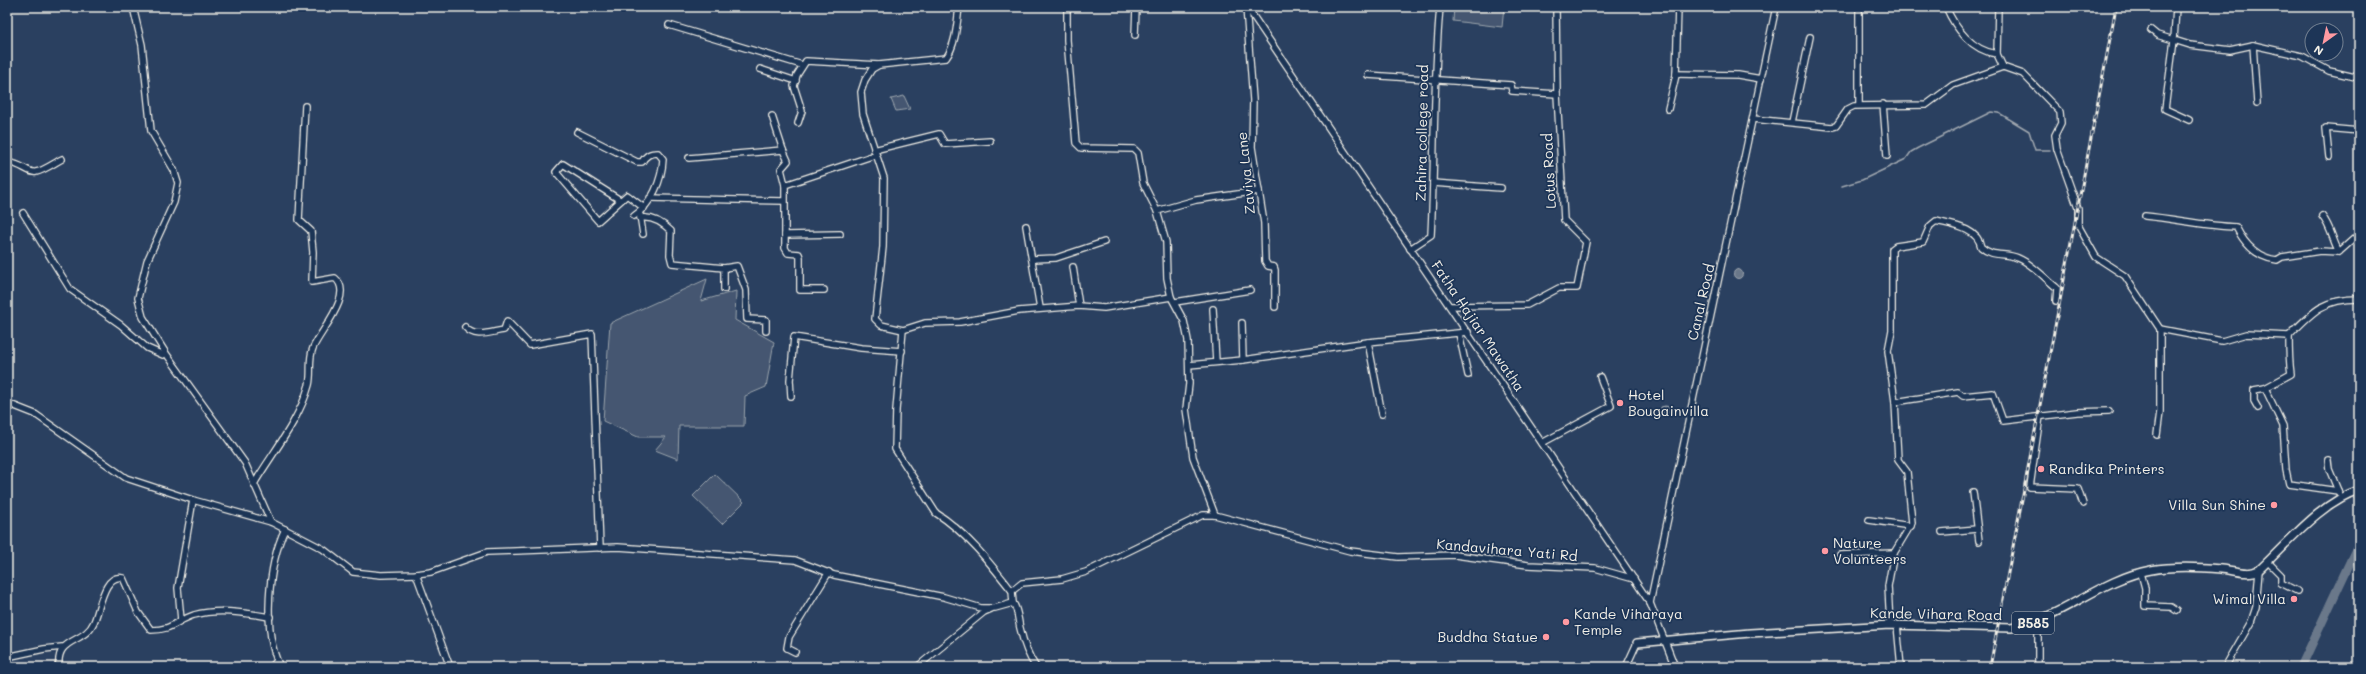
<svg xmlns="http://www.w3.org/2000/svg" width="2366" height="674" viewBox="0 0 2366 674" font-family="Mali,sans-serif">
	<rect width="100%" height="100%" fill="#2a4060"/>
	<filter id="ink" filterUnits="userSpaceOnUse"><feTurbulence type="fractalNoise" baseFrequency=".025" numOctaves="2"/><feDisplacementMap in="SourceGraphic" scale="8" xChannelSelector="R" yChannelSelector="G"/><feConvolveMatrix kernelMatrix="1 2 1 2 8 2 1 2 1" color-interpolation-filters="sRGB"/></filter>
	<g filter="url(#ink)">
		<g fill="#445771" stroke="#9ca4ac">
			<polygon points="1454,7 1504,7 1502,27 1453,21"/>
			<polygon points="904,96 910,109 896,111 891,99"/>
			<polygon points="707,279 701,301 736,291 735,320 774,342 766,387 745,396 744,426 679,426 678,459 655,450 666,437 638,437 603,421 610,323"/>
			<polygon points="715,474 744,502 722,524 693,496"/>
		</g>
		<g fill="#6a788a" stroke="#a1a8b0">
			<circle cx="1738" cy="274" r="4.5"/>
			<polygon points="1665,406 1671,407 1672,413 1661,412 1661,407"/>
		</g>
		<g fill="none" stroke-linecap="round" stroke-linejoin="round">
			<polyline stroke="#a1a8b0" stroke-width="1.5" points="1842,186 1862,180 1906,159 1911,152 1918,148 1991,112 1999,113 2029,131 2035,150 2050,150"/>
			<polyline stroke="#6a788a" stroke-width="9" points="2301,667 2359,543"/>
			<defs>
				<g id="minor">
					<polyline points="133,7 142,45 151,131 174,170 178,183 174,202 147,261 138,298 143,317 165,352 245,463 271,522"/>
					<path d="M959,7C957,23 956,45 946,58L879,65L872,69L865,80L861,92L863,114L884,178L883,247L875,319L881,325L903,330L896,410L895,449L936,513C966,532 990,563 1012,591"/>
					<polyline points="1067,7 1067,40 1076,143 1081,148 1134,149 1138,153 1143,183 1157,211 1166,242 1167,278 1171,297 1184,321 1188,340 1189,384 1186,409 1193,457 1215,515"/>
					<polyline points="1246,7 1253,100 1252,147 1264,223 1265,261 1268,266 1274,267 1275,270 1275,307"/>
					<polyline points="1247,7 1650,603 1675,667"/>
					<path d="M1946,7C1955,28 1972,51 1997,54"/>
					<polyline points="1998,7 1997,54 2003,67"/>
					<polyline points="2176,7 2174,40 2190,45 2230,50 2253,45 2302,56 2329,71 2359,78"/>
					<polyline points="669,25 802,65"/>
					<polyline points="2151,30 2157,35 2174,40 2165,109 2189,120"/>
					<polyline points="1135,35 1136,7"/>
					<polyline points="2253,45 2257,103"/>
					<polyline points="760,69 796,81"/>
					<polyline points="1676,74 1738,75 1761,79"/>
					<polyline points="1368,75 1511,85 1512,91 1557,94"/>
					<polyline points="1883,104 1887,156"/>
					<polyline points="1859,105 1859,7"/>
					<polyline points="1668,109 1676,75 1678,7"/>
					<polyline points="772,116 783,150"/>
					<polyline points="1753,119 1832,127 1836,126 1848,109 1854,106 1926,105 1953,85 2003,67 2023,74 2060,112 2061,123 2055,135 2057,149 2078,208 2078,225 2096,257 2125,276 2160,329 2160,412 2157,435"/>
					<polyline points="1792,122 1810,37"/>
					<polyline points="798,123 802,111 794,86 797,75 806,61 879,65"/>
					<path d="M577,132L637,162H642C646,155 650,153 658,153L663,159C662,180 652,204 634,216"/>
					<polyline points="874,150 939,134 945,144 990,141"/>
					<polyline points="2329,157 2326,128 2359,131"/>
					<polyline points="689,158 783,150 788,161 781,169 785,185"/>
					<path d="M7,163C21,162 28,174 36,172C45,170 54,163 62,159"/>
					<polyline points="1433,183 1501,188"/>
					<polyline points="650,198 784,201"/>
					<polyline points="620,200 563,164 556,172 598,221 627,195 644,208"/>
					<polyline points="1157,211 1196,200 1259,191"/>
					<polyline points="23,213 70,289 121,325 147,348 163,355 165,352"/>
					<polyline points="640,215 643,234"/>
					<path d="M2145,216C2176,219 2206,226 2236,227C2245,245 2257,258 2277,260L2282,257L2320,251L2339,252L2357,236L2359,237"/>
					<path d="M2322,216C2331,227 2332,239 2339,252"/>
					<path d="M640,218C652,216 663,223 671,231L670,255L672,263L724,268V289"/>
					<polyline points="1026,226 1040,308"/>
					<polyline points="785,235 840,234"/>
					<path d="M1410,249L1431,235C1435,159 1433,83 1440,7"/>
					<polyline points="1033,259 1056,258 1104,242"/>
					<polyline points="1073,267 1079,306"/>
					<polyline points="724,268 737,266 746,290 747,319 766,320 766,331"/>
					<polyline points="824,290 800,290 800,257 799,254 788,253 785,248 785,185 875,155"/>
					<polyline points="1175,302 1250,290"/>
					<polyline points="1450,306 1527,305 1559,288 1577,288 1586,242 1564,220 1557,94 1556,7"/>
					<polyline points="1213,309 1216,362"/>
					<polyline points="1242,323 1243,360"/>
					<path d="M465,327C475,339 490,332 504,330L507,321L530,345L592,334L600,548"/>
					<path d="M2160,329L2222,341L2246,334L2289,336C2312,312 2323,299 2359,299"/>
					<polyline points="903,330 925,323 960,322 1019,311 1079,306 1104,308 1171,297"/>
					<polyline points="1459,334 1468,375"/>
					<path d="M2289,336C2289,350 2289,361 2291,374L2265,388L2283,426L2286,470L2289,484L2338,491"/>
					<polyline points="1368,342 1382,414"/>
					<polyline points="1189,365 1243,360 1368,342 1468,332"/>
					<polyline points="791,396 790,380 794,337 861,348 902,351"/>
					<polyline points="1895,402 1958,392 1963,396 1993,393 2003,421 2077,412 2109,411"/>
					<polyline points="7,403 35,414 126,478 193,500 271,522 323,549 353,572 381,575 416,574 431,572 487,552 618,547 795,560 834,575 944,597 981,608 995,608 1013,603 1012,591 1022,583 1062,579 1086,572 1203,515 1215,515 1350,551 1398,557 1455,555 1528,565 1595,568 1634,579"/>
					<polyline points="2258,408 2254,401 2254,390 2265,388"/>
					<polyline points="2040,416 2030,487 2078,489 2083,504"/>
					<polyline points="1542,443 1611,406 1600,377"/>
					<polyline points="2328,460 2329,469 2339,493"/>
					<path d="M254,484C273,452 299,421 309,385C312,373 308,360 313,348C320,331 355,294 335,278L312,282L313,252L311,231L299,220L305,106"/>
					<polyline points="1973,492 1979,541"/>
					<polyline points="1869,520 1911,526"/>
					<polyline points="1942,532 1977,529"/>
					<path d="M1894,553L1912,523L1907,472L1898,460L1895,402L1888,351L1892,330V249L1896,246L1923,242L1930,226L1936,221C1952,225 1978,228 1981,247C1993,258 2005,252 2018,258C2030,262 2047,280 2057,288L2056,301"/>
					<polyline points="1840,555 1894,553 1888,586 1890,625"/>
					<polyline points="2268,562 2281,575 2281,583 2297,591"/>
					<polyline points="2141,573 2145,588 2145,606 2171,607 2177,611"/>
					<polyline points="416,574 450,667"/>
					<path d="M1013,603C1018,609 1018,620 1020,628C1023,641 1028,656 1036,667"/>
					<polyline points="1650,603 1776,7"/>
					<polyline points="181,620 178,588 193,500"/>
					<polyline points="2038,622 2038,667"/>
					<polyline points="1897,625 1901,667"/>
					<polyline points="795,652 787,648 789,637 829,572"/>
					<polyline points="7,657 44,649 62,647"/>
					<path d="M59,667C56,636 84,645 94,622C100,609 104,573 123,578L138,612L151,630C173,630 175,621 194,615C219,608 245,613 270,617"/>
					<polyline points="271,667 277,661"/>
					<path d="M280,667C262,631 268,565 285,529"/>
					<polyline points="917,667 984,612 991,609"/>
					<polyline points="1626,667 1637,643"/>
					<polyline points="2225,667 2251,622 2256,607 2259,570"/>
				</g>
				<path id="major" d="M1637,643L1750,633L1890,625L2011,628C2061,619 2100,579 2151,570C2173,566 2198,567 2221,569C2234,570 2247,576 2259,570C2288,543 2321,502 2359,490"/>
			</defs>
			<use href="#minor" stroke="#f4f1e8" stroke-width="8"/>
			<use href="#major" stroke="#f4f1e8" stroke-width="10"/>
			<use href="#minor" stroke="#1d3557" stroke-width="5.5"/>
			<use href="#major" stroke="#1d3557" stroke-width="7"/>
			<defs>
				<polyline id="rail" points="1990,667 2116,7"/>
			</defs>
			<use href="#rail" stroke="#f4f1e8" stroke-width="3"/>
			<use href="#rail" stroke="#1d3557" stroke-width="1.5" stroke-dasharray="4.5" stroke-linecap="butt"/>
		</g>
	</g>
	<g fill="#ff9aa2" stroke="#1d3557" stroke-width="1.5">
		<circle cx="1620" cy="403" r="4"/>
		<circle cx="2041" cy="469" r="4"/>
		<circle cx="2274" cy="505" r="4"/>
		<circle cx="1825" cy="551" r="4"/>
		<circle cx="2294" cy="599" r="4"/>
		<circle cx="1566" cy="622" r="4"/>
		<circle cx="1546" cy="637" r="4"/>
	</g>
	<g text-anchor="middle" stroke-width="3.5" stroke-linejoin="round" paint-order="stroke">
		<rect fill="#1d3557" stroke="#b4b9bc" stroke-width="1" x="2012" y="612" width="42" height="22" rx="3"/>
		<g font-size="13" font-weight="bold" fill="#f4f1e8">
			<text x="2033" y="628">B585</text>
		</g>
		<g font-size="14" fill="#f4f1e8" stroke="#1d3557">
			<text transform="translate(1422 133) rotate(-89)" y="5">Zahira college road</text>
			<text transform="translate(1549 171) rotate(-93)" y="5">Lotus Road</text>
			<text transform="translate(1246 173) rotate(-96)" y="5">Zaviya Lane</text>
			<text transform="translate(1701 302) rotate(-77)" y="5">Canal Road</text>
			<text transform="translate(1478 326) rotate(56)" y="5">Fatha Hajiar Mawatha</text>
			<text transform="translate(1507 550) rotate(5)" y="5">Kandavihara Yati Rd</text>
			<text transform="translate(1936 614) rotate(1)" y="5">Kande Vihara Road</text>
		</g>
		<g font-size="14" fill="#f4f1e8" stroke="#1d3557" text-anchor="start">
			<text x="1628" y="400">Hotel<tspan x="1628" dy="16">Bougainvilla</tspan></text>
			<text x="2049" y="474">Randika Printers</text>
			<text x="2266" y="510" text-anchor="end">Villa Sun Shine</text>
			<text x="1833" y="548">Nature<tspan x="1833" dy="16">Volunteers</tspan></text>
			<text x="2286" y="604" text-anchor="end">Wimal Villa</text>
			<text x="1574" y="619">Kande Viharaya<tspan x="1574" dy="16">Temple</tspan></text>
			<text x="1538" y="642" text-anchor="end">Buddha Statue</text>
		</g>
	</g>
	<rect width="2366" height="674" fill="none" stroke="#1d3557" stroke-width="24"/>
	<rect x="12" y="12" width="2342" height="650" fill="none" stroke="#f4f1e8" stroke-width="1.5" filter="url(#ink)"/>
	<g transform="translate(2324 42) rotate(213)"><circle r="19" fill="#1d3557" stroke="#738091"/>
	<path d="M0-3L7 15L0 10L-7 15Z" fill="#ff9aa2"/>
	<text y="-6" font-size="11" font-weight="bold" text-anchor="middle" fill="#f4f1e8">N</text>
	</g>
</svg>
